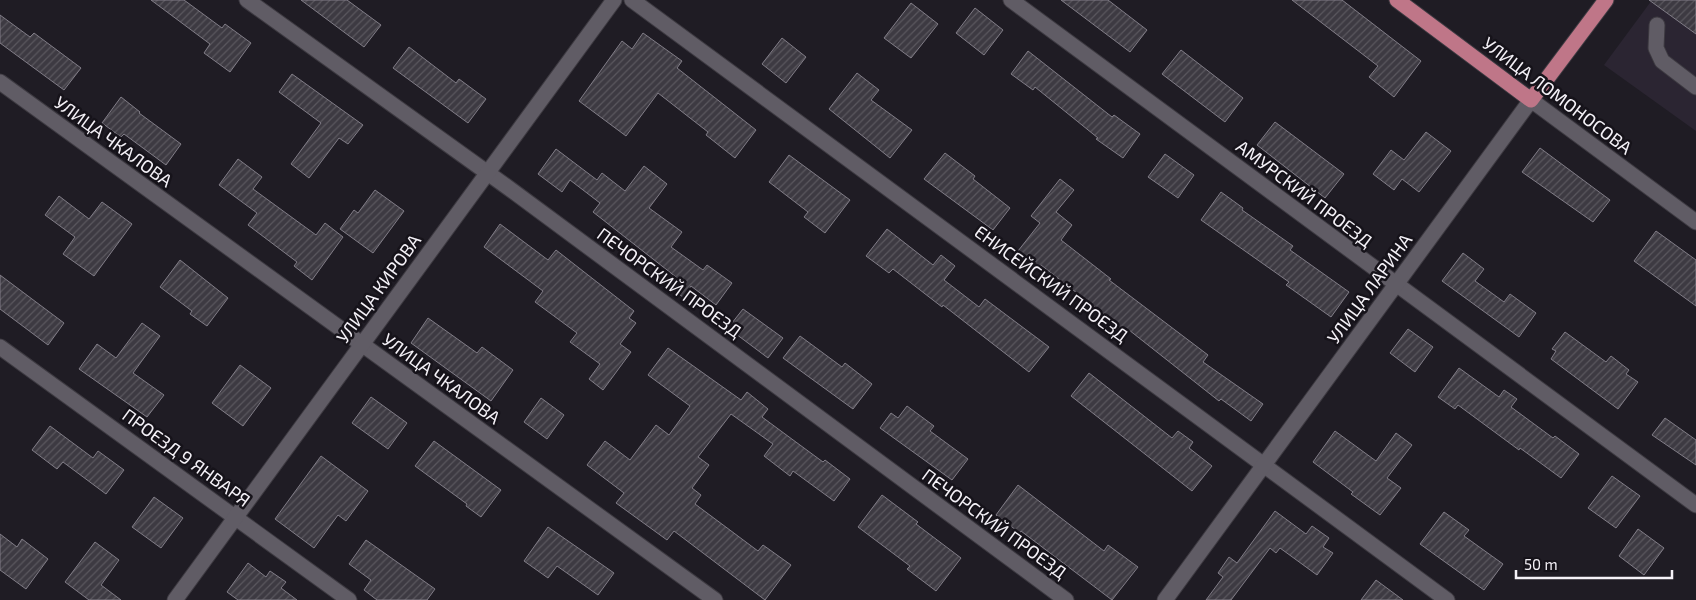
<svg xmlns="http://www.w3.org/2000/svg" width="1696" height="600" viewBox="0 0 1696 600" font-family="'Exo 2',sans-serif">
	<defs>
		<pattern id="building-hatch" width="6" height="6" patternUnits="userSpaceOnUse" patternTransform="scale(1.25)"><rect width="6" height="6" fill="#3d3a42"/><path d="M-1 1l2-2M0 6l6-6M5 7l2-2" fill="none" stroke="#5a575e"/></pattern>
	</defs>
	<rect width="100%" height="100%" fill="#1f1c24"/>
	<polygon fill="#2b2532" points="1652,0 1696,0 1696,131 1604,65"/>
	<g fill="url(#building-hatch)" stroke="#817d87">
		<polygon points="151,0 184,0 222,28 225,24 251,43 230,72 204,53 210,44"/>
		<polygon points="301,0 347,0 381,25 364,47"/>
		<polygon points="1061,0 1108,0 1147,30 1130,52"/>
		<polygon points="1292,0 1342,0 1421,61 1394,97 1369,77 1378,66"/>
		<polygon points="1649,0 1696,0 1696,34"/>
		<polygon points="911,3 938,24 911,58 884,38"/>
		<polygon points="975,8 1003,30 984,55 956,33"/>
		<polygon points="0,15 30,37 34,33 81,68 64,90 0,43"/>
		<polygon points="643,33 682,61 677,68 756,130 735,158 706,135 708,132 658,93 626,136 579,101 622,41 632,49"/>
		<polygon points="782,38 806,57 786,83 762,64"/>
		<polygon points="409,47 456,83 459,79 486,99 468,123 393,68"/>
		<polygon points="1181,50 1243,98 1225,122 1162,74"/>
		<polygon points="1028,51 1112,117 1114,115 1140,134 1123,158 1096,139 1098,138 1035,87 1033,90 1011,74"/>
		<polygon points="857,73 879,90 871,100 912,130 890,158 829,109"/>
		<polygon points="292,74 363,125 348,144 339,138 309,178 291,164 321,123 279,92"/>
		<polygon points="121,97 140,112 139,113 181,144 166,165 124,134 121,137 102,123"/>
		<polygon points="1275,122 1344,174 1325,198 1257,145"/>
		<polygon points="1426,132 1451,151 1419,192 1402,179 1394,190 1373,174 1391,150 1404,160"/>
		<polygon points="1540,148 1610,200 1593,222 1522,172"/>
		<polygon points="556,149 597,180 602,173 625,191 644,166 667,184 649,208 682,232 671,247 703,270 707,265 732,283 716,305 691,286 683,297 669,287 676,277 593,212 600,203 570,180 562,192 538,174"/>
		<polygon points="945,153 975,176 973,179 1010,208 993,230 924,179"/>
		<polygon points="1165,154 1194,175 1178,198 1148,177"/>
		<polygon points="789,155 850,200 825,233 804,217 808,212 769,182"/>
		<polygon points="238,159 262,177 253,189 316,235 325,223 343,237 312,280 294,266 297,262 248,225 257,213 219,185"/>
		<polygon points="1060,179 1074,190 1056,212 1072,225 1061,240 1111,279 1109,280 1208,355 1203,362 1263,404 1251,421 1221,399 1219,401 1129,330 1121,341 1103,327 1109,318 1041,265 1039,268 1018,251 1040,223 1031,216"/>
		<polygon points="375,190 404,211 373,253 340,229 354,210 358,213"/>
		<polygon points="1221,192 1243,208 1242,210 1293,246 1290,250 1349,292 1331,317 1286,285 1289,282 1201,220"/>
		<polygon points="59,196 89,219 102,202 132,224 94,276 63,254 75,237 45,215"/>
		<polygon points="500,224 548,260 556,250 634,311 629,318 636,323 620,344 631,352 603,390 589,379 600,364 570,342 577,333 535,302 543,291 484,247"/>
		<polygon points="887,229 933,265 941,255 955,266 944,280 979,307 985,299 1049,347 1029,372 943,305 942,307 893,269 889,273 866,256"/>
		<polygon points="1656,231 1696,260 1696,306 1634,261"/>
		<polygon points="1463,253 1484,269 1475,281 1504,302 1510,294 1536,313 1519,337 1442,281"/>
		<polygon points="180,260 228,298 207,326 190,314 192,311 160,287"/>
		<polygon points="0,275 64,323 48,345 0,309"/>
		<polygon points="743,309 783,338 768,358 728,328"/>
		<polygon points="428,318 477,353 482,347 513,370 491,401 411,343"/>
		<polygon points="142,323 160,336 133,373 164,395 147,417 79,369 97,344 116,358"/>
		<polygon points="1408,329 1433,347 1415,372 1390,353"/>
		<polygon points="1565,332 1606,362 1611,356 1629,370 1626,374 1638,382 1618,409 1551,359 1556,351 1552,349"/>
		<polygon points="800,336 842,367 845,363 872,384 853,409 783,358"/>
		<polygon points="668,348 741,400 747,392 768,409 762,417 823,462 825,460 850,479 834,501 793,471 790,476 764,456 773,444 731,414 698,457 709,465 692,488 701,495 695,504 758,551 763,545 791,565 765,600 674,531 667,540 616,503 624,493 587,465 605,441 630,460 656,425 669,435 690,406 648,375"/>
		<polygon points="240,365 271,388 243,426 212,403"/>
		<polygon points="1459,368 1499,397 1504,390 1517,399 1511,407 1553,438 1555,436 1579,454 1561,478 1520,448 1519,450 1458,405 1455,409 1438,397"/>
		<polygon points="1089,373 1172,438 1178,431 1193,442 1189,448 1212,466 1192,491 1071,396"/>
		<polygon points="371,397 407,423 388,449 352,423"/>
		<polygon points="541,398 564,415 547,439 524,422"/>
		<polygon points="907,406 934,426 930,431 968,459 952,480 880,428 891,413 898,418"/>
		<polygon points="1665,418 1696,440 1696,465 1652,435"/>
		<polygon points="50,426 93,458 98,451 124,470 106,494 63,462 57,469 32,450"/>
		<polygon points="1335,431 1376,461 1396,433 1412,445 1387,478 1401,488 1380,515 1351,494 1353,492 1313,462"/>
		<polygon points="434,441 501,490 481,517 466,506 467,504 415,466"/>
		<polygon points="321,456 368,491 346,521 338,515 314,548 275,519"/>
		<polygon points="1612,476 1640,496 1616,528 1588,508"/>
		<polygon points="1018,485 1104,551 1108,545 1138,567 1112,600 1021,531 1020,533 996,515"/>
		<polygon points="882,495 918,522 916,524 961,558 936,591 907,569 910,566 858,527"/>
		<polygon points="154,497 183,518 161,548 132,527"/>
		<polygon points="1275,511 1306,534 1312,526 1329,538 1323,547 1333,553 1317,575 1280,548 1276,553 1270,548 1231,600 1206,600 1223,577 1218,573 1229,557 1237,563"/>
		<polygon points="1444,512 1469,530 1464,536 1503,564 1484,590 1420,544"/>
		<polygon points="548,527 614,573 598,595 557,566 548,578 524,561"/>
		<polygon points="1638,529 1664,548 1644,575 1619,556"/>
		<polygon points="0,534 17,547 22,539 48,559 26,589 0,570"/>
		<polygon points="366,540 435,589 427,600 377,600 364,590 371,580 349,564"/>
		<polygon points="95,542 119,560 101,585 121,600 89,600 65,582"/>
		<polygon points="248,563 266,577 270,571 286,582 281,588 297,600 238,600 227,592"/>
		<polygon points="1376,580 1403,600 1361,600"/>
	</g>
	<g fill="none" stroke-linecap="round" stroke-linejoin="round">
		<defs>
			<g id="minor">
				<polyline points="247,0 510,189 1066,600"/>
				<polyline points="632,0 1447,600"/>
				<polyline points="1011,0 1696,505"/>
				<polyline points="1657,25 1656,48 1662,61 1696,87"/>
				<polyline points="0,82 715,600"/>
				<polyline points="0,347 349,600"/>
				<polyline points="175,600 614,0"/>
				<polyline points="1165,600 1531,100 1696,222"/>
			</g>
			<polyline id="major" points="1397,0 1531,100 1606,0"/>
		</defs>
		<use href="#minor" stroke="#3d3a41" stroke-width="17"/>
		<use href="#major" stroke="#3d3a41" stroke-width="17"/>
		<use href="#minor" stroke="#605c65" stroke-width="15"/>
		<use href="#major" stroke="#bf7688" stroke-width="15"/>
	</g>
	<g text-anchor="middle" stroke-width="5" stroke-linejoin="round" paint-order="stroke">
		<g font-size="18" fill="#f5f2f8" stroke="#16131a">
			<text transform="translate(1557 96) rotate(37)" y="6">УЛИЦА ЛОМОНОСОВА</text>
			<text transform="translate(113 142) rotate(36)" y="6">УЛИЦА ЧКАЛОВА</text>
			<text transform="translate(1304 194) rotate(37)" y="6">АМУРСКИЙ ПРОЕЗД</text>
			<text transform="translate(669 283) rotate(36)" y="6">ПЕЧОРСКИЙ ПРОЕЗД</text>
			<text transform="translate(1051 284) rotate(36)" y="6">ЕНИСЕЙСКИЙ ПРОЕЗД</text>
			<text transform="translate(379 289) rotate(-54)" y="6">УЛИЦА КИРОВА</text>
			<text transform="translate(1370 289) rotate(-54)" y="6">УЛИЦА ЛАРИНА</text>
			<text transform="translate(441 379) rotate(36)" y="6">УЛИЦА ЧКАЛОВА</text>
			<text transform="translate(186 458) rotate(36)" y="6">ПРОЕЗД 9 ЯНВАРЯ</text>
			<text transform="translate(994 524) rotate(36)" y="6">ПЕЧОРСКИЙ ПРОЕЗД</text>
		</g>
	</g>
	<path d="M1516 570v8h156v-8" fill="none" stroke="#f5f2f8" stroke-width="2.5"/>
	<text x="1524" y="570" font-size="15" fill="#f5f2f8" stroke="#16131a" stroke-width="4" paint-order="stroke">50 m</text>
</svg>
